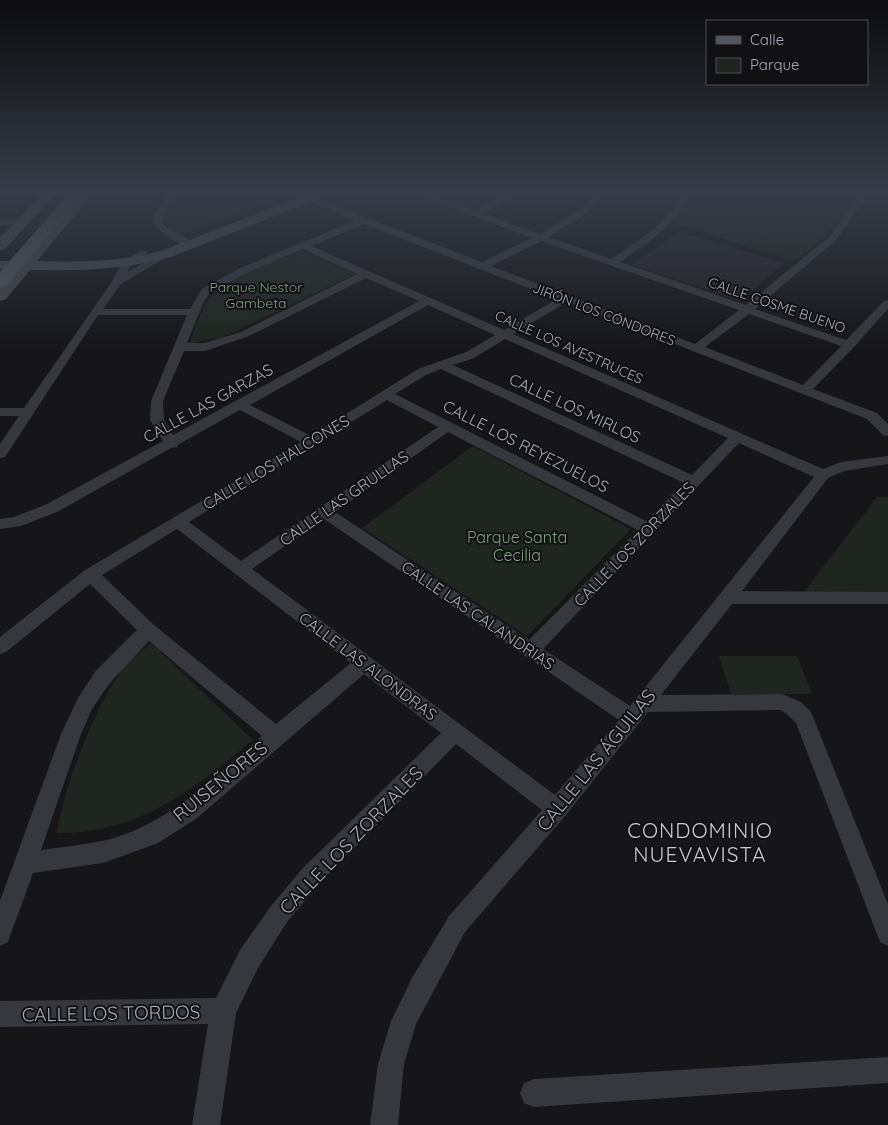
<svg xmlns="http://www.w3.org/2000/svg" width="888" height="1125" viewBox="0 0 888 1125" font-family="Quicksand,sans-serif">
	<rect width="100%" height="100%" fill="#161618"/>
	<polygon fill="#222225" points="679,232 784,263 741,301 631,265"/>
	<g fill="#1e261f">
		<path d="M180,191H278L288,195L287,197L179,236C153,218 166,212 180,191Z"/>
		<polygon points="696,191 847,191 859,194 825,237 795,261 673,223"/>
		<path d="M303,251L355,274L223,337L189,344C194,331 199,316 206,304C221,277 275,262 303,251Z"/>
		<polygon points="473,446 631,529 527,636 362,528"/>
		<polygon points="877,497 888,497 888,592 804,592"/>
		<path d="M151,643L253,740C192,790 139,834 57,833C63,788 97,701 125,666C132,658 143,651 151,643Z"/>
		<polygon points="719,656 797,656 812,694 731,694"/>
	</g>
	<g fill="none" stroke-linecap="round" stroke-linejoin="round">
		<g fill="#37383d" fill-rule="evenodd">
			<path d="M168,191H176L164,215L163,223L167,228L193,242V246C180,248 161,233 153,223L154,215Z"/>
			<path d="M284,191H296L482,262L532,238L408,191H421L474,210L511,191H521L499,206L482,213L540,234L577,212L599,191H608L583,216L548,237L611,259C640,240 668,222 686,191H694C677,223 650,242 620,262L746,305L830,236L862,191H871L836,240L755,309L846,340L884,301L888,300V309L854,347L813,389L877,413L888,424V436L883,435L867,419L567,302L513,334L823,469L841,462L888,456V464L844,471L828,478L742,591L888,592V604H732L661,695L782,694L801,702L811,712L888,904V946L880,942L796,723L787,714L780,710L648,712L565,816L465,932L416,1024L404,1064L398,1125H370L378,1064L391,1021L412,978L449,916L542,810L456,744L319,884L287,922L258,968L236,1013L220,1125H192L208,1024L0,1027V1001L216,998L240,950L271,906L303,868L441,733L364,674L197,818L158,843L103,863L33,873L8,942L0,946V901L61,734L78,698L95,672L137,630L90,584L6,652L0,654V637L85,570L301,442L240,410L179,444L177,447L171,448L57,512L21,526L0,529V519L14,517L47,504L163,441L150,420L151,401L187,315H98L5,457L0,458V444L19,416H0V408H24L111,283L123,261L140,251H146L148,253L131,265L127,272L163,252L166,251L171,254L121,284L103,309H190L202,289L238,269L356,220ZM364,224L557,299L504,330L311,246ZM541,241L739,310L695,344L491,266ZM303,249L357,274L241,332L204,343H187L204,301L210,293L246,273ZM366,278L419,301L173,435L164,420L163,401L184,351H205L249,336ZM428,305L495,335L466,352L418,369L311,436L250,405ZM749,314L841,346L803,385L705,347ZM505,339L728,438L692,475L453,365L474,358ZM441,369L684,483L646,521L395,394L426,375ZM387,400L438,427L241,561L189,522ZM448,432L638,530L529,640L335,512ZM739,443L814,477L630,706L543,649ZM324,519L619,720L555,795L252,569ZM177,529L351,663L276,724L154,625L102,575ZM149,641L262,736C214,777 166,827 102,841C82,845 61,847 41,850L81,734L92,709L109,684Z"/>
			<polygon points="0,219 23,219 28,222 23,225 0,225"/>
			<polygon points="888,1057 888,1083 534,1107 524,1103 520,1093 524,1083 534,1079"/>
		</g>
		<g fill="#45474d" fill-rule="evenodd">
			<polygon points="45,191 58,191 5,249 0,250 0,238"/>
			<path d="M82,191H95L37,261C79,262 120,262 161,251L315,191H333L331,194L171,257C124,270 78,271 30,270L6,299L0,301V286L14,270L0,269V261H22Z"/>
		</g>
		<polygon fill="#53555c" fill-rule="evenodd" points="71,191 86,191 6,286 0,287 0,272"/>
	</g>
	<linearGradient id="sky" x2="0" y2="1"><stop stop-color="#0c0c0d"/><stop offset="0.55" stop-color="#363c48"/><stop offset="1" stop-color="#363c48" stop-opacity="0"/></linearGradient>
	<rect width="888" height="349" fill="url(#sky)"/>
	<g text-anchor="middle" stroke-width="4" stroke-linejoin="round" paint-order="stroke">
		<g font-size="14" fill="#7fa381" stroke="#111113">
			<text x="256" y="292">Parque Nestor<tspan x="256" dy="16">Gambeta</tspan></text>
		</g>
		<g font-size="14" fill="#a8adb8" stroke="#111113">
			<text transform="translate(777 305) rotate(19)" y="5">CALLE COSME BUENO</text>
			<text transform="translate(604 314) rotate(21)" y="5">JIRÓN LOS CÓNDORES</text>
			<text transform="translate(569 347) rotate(24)" y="5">CALLE LOS AVESTRUCES</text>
		</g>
		<g font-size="16" fill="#a8adb8" stroke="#111113">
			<text transform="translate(208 403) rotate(-29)" y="6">CALLE LAS GARZAS</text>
			<text transform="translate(575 408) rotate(25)" y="6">CALLE LOS MIRLOS</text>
			<text transform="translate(526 446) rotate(27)" y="6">CALLE LOS REYEZUELOS</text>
			<text transform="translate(276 462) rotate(-31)" y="6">CALLE LOS HALCONES</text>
			<text transform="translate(344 498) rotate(-35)" y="6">CALLE LAS GRULLAS</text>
			<text transform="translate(634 544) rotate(-46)" y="6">CALLE LOS ZORZALES</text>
			<text transform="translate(478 615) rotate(34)" y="6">CALLE LAS CALANDRIAS</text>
			<text transform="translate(368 666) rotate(37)" y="6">CALLE LAS ALONDRAS</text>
		</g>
		<g font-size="16" fill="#7fa381" stroke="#111113">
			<text x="517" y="543">Parque Santa<tspan x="517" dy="18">Cecilia</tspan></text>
		</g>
		<g font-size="19" fill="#a8adb8" stroke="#111113">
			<text transform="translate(596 760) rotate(-51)" y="7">CALLE LAS ÁGUILAS</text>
			<text transform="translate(220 781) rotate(-39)" y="7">RUISEÑORES</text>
			<text transform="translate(351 840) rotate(-46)" y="7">CALLE LOS ZORZALES</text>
			<text transform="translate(111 1013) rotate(-1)" y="7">CALLE LOS TORDOS</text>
		</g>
		<g font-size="21" letter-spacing="1" fill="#c9ccd4" stroke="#111113">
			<text x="700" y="838">CONDOMINIO<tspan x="700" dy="24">NUEVAVISTA</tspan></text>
		</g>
	</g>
	<rect x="706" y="20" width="162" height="65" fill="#111113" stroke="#4d4f55"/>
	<rect x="716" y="36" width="25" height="8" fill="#53555c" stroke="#4d4f55"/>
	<text x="750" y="45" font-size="15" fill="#a8adb8">Calle</text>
	<rect x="716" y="58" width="25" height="15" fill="#1e261f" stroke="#4d4f55"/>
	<text x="750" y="70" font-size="15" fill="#a8adb8">Parque</text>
</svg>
